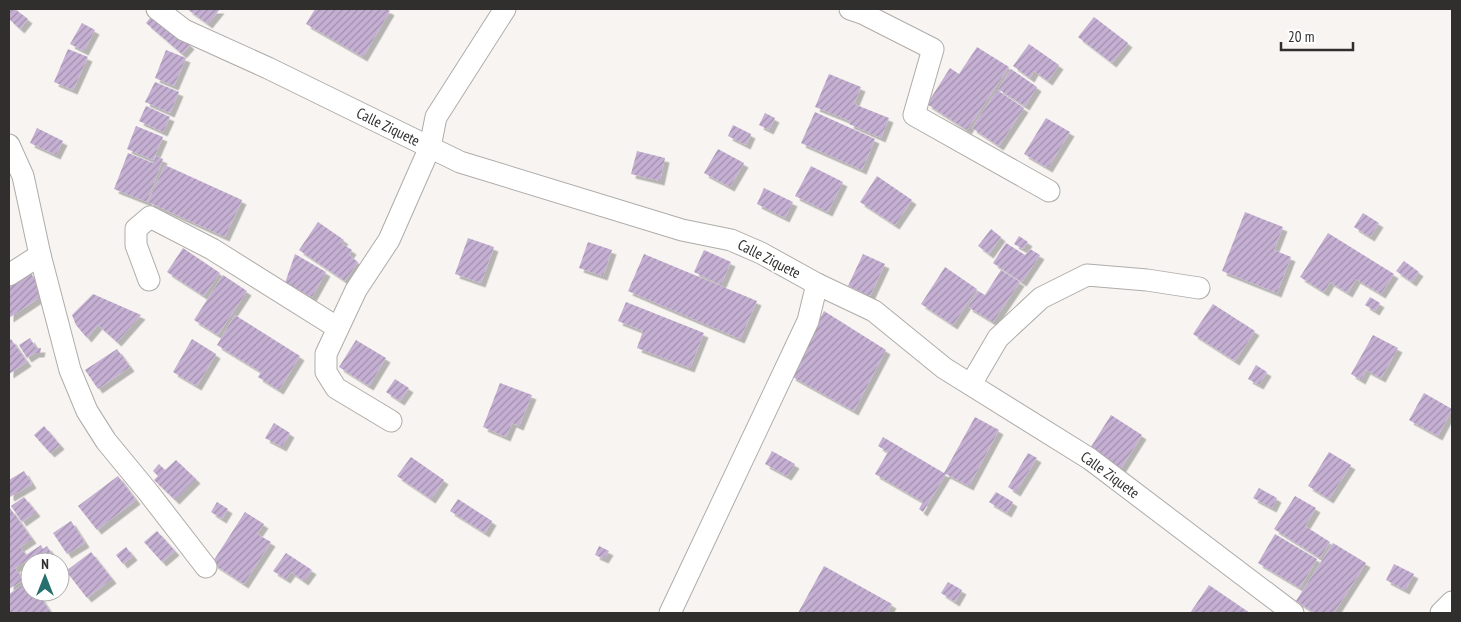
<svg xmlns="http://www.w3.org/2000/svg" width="1461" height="622" viewBox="0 0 1461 622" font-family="'PT Sans Narrow',sans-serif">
	<defs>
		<pattern id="building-hatch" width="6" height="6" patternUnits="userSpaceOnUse" patternTransform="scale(1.25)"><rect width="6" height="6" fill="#c5b0d3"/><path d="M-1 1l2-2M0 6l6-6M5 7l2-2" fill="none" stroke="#a090ac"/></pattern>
		<filter id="shadow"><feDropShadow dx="4.5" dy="4.5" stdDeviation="0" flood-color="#0004"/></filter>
	</defs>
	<rect width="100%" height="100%" fill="#f7f4f1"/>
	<g fill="url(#building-hatch)" filter="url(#shadow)">
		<polygon points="9,9 15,9 28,19 20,29 9,19"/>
		<polygon points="187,9 220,9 208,24"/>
		<polygon points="315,9 387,9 390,11 363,57 306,24"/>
		<polygon points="154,13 190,45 182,54 146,23"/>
		<polygon points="1094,17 1128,43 1112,63 1078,37"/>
		<polygon points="82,23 95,30 84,51 70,44"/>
		<polygon points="1029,44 1059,65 1048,81 1034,71 1030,78 1013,66"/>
		<polygon points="977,47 1009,67 967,130 927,104 950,68 959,74"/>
		<polygon points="68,49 88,57 73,90 54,82"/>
		<polygon points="166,50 186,58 174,86 155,78"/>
		<polygon points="1011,69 1037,87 1025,106 998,89"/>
		<polygon points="829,74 861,87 854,104 889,118 881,138 849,124 850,121 815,107"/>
		<polygon points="155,82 179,92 170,113 145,102"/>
		<polygon points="997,90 1024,108 999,146 972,128"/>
		<polygon points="146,106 170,117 163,132 139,121"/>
		<polygon points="815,112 875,139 862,170 801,143"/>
		<polygon points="765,113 775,118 769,130 759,125"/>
		<polygon points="1046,118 1070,132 1048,168 1024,154"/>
		<polygon points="733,125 751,134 746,145 728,136"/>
		<polygon points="136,126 163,137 153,160 127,149"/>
		<polygon points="37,128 63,141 56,155 30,143"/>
		<polygon points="718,149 744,163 730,187 704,173"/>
		<polygon points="637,151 665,158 660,181 631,174"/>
		<polygon points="128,153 153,163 156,156 163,159 147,202 114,189"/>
		<polygon points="165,165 242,200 225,237 148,202"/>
		<polygon points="811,166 843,182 828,212 795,196"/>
		<polygon points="877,176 912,200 895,225 860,202"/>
		<polygon points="764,188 793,202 785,218 757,204"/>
		<polygon points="1245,212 1283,227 1274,250 1291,257 1277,293 1222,271"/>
		<polygon points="1363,213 1379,223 1370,237 1354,227"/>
		<polygon points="318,222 344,240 341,243 352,250 349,255 358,262 345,281 299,250"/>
		<polygon points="991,229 1001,237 989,254 978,246"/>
		<polygon points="1328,233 1394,274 1381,294 1356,279 1348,293 1330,282 1324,292 1300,277"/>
		<polygon points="1019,236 1028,242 1023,249 1014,244"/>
		<polygon points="468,238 494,247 481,283 455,274"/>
		<polygon points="588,242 612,250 603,276 579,268"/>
		<polygon points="1006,243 1025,255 1030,249 1040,255 1022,282 993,263"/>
		<polygon points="183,248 220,273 204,296 167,272"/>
		<polygon points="704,250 731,262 721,285 694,272"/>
		<polygon points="295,254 326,272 312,297 285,283"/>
		<polygon points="644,254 757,301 740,339 628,291"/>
		<polygon points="863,254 885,264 870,296 848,286"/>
		<polygon points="1404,261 1419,272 1412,282 1396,271"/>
		<polygon points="945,267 977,289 953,325 921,304"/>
		<polygon points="1001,270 1020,282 993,322 968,307 978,291 985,295"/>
		<polygon points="30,272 45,294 9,318 9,286"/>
		<polygon points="223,275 247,291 218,335 194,320"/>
		<polygon points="93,294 141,315 117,342 98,325 87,338 76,325 72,315"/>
		<polygon points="1370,297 1380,303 1375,311 1365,305"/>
		<polygon points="626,302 704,333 690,368 637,348 643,331 618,321"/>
		<polygon points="1213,304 1255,331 1235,361 1193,334"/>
		<polygon points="824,311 886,350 854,411 791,376"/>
		<polygon points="235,315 300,356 279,390 258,377 261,372 217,345"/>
		<polygon points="1373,335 1398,348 1381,378 1366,370 1361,380 1351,374"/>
		<polygon points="30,338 36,348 41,348 40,353 35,353 27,358 19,345"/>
		<polygon points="11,339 27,362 9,374 9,341"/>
		<polygon points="192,339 216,354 197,386 173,372"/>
		<polygon points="356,340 386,358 369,386 339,367"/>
		<polygon points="117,349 130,367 98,389 85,370"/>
		<polygon points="1256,365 1267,372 1259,385 1248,379"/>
		<polygon points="395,379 409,388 400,401 386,392"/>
		<polygon points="500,383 532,395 519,426 512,423 506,437 483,427"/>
		<polygon points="1424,393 1452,409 1438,436 1409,420"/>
		<polygon points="1111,415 1142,435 1120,470 1089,450"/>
		<polygon points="975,417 999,430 969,486 946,474 923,512 919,509 923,502 875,474 888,452 878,446 883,437 944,473"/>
		<polygon points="274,423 290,433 282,447 265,438"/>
		<polygon points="44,426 60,445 50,453 34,435"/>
		<polygon points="772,451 795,464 787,476 765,464"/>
		<polygon points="1329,452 1351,465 1329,499 1308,486"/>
		<polygon points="1028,453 1037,458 1016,492 1008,487"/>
		<polygon points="411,457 444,480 431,499 397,476"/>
		<polygon points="176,460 196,479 175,500 154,480 158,476 153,471 159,464 165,470"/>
		<polygon points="24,471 32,484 10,497 9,495 9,480"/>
		<polygon points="118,476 136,500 97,530 78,506"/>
		<polygon points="1259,488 1277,498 1272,508 1253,498"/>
		<polygon points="996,492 1013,502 1007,513 989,502"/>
		<polygon points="1295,496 1316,508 1305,526 1330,542 1320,558 1274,529"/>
		<polygon points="24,497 36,512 22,522 11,506"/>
		<polygon points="458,499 492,521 485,533 450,511"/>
		<polygon points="217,502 228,509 222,519 211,512"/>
		<polygon points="10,508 32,539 20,547 26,555 41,545 43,549 47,546 54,557 45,562 31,562 29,559 15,568 23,580 9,589"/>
		<polygon points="245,512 264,524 257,534 271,542 244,584 212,563"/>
		<polygon points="71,521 85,543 67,554 53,533"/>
		<polygon points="157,531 175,551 162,562 144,542"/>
		<polygon points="1275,534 1317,559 1300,588 1258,563"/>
		<polygon points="1333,543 1366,563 1334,613 1315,613 1296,601"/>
		<polygon points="599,546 609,551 604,559 595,555"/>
		<polygon points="126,547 133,556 123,564 116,555"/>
		<polygon points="91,552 112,579 87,598 66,571"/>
		<polygon points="286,553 312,570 304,581 291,572 286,579 273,571"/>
		<polygon points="1394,564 1414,574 1405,590 1386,580"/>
		<polygon points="824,566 892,604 887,613 798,613"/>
		<polygon points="29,581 30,592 37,592 51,613 9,613 9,594"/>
		<polygon points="948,582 962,590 955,602 941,593"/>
		<polygon points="1209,585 1250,613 1190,613"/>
	</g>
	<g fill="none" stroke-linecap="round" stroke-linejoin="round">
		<defs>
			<g id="street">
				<polyline points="157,9 184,30 268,68 460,162 682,230 731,240 761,253 817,284 874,311 944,368 1090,459 1293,613"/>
				<polyline points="850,9 862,13 933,49 914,115 1049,191"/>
				<polyline points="9,145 23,176 40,255 70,370 87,411 106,441 148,492 206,567"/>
				<polyline points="9,275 40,255"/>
				<polyline points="149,280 136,245 136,229 150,217 212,249 338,328"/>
				<polyline points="971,384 998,338 1041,298 1087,275 1147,280 1199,288"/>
				<polyline points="391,421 336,388 326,372 326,354 356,290 389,240 430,147 436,117 505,9"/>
				<polyline points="670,613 808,321 817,284"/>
				<polyline points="1441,613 1452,602"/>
			</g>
		</defs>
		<use href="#street" stroke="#afaca9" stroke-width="23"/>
		<use href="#street" stroke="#fff" stroke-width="21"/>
	</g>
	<g text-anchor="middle" stroke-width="4" stroke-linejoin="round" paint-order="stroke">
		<g font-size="15" fill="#302f2e" stroke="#fff">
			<text transform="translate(388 127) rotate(26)" y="5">Calle Ziquete</text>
			<text transform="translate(769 259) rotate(27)" y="5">Calle Ziquete</text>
			<text transform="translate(1110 475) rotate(36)" y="5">Calle Ziquete</text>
		</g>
	</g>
	<rect width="1461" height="622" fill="none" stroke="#302f2e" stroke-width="20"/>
	<g transform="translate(45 577)"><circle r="24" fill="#ffffff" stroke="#acacab"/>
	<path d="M0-4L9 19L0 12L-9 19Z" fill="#26706e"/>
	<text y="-8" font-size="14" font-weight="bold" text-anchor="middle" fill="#302f2e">N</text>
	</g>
	<path d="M1281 42v8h72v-8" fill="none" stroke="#302f2e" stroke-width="2.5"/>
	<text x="1288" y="42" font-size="15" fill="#302f2e" stroke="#ffffff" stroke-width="4" paint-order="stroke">20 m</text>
</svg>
